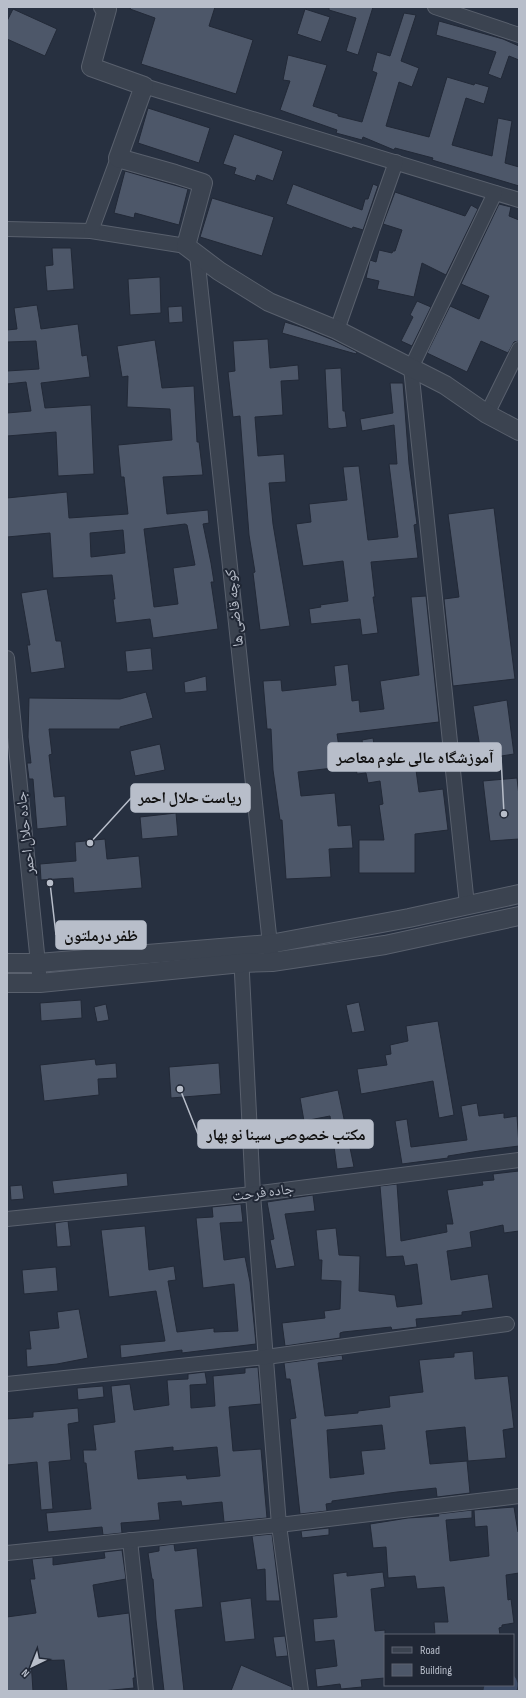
<svg xmlns="http://www.w3.org/2000/svg" width="526" height="1698" viewBox="0 0 526 1698" font-family="'Sofia Sans Condensed','Noto Naskh Arabic',sans-serif">
	<rect width="100%" height="100%" fill="#273040"/>
	<g fill="none" stroke-linecap="round" stroke-linejoin="round">
		<polyline stroke="#3e4d68" stroke-width="27" points="497,1691 504,1685"/>
	</g>
	<g fill="#4d5769" stroke="#222937" fill-rule="evenodd">
		<polygon points="131,7 215,7 209,26 253,40 236,94 141,64 155,18 130,9"/>
		<polygon points="329,7 373,7 358,55 346,51 356,18 329,10"/>
		<polygon points="13,9 57,29 45,56 7,39 7,21"/>
		<polygon points="305,9 330,17 321,42 297,34"/>
		<polygon points="404,13 416,15 401,61 419,68 412,87 399,82 386,126 429,137 447,77 474,85 475,83 489,87 484,104 466,98 452,145 492,156 498,118 512,121 505,163 519,167 519,186 432,160 433,158 395,148 394,150 363,137 362,140 336,133 337,130 280,110 290,81 283,80 288,55 327,65 313,106 338,114 338,116 362,122 377,73 372,71 377,52 390,56"/>
		<polygon points="439,21 503,39 519,46 519,60 509,56 501,79 488,74 496,52 436,35"/>
		<polygon points="148,108 210,128 199,163 138,143"/>
		<polygon points="234,134 283,151 273,181 257,175 255,181 234,174 236,168 223,164"/>
		<polygon points="125,171 188,189 179,225 135,213 134,218 114,213"/>
		<polygon points="293,184 362,210 365,199 368,199 373,184 378,186 363,230 353,227 352,229 286,204"/>
		<polygon points="395,192 465,216 471,205 478,209 446,275 422,263 414,297 377,289 379,281 366,278 370,260 376,262 379,250 392,253 393,251 395,251 402,230 383,224"/>
		<polygon points="212,198 274,217 262,256 200,237"/>
		<polygon points="499,204 511,207 509,216 519,220 519,341 514,342 508,353 481,341 467,372 427,353 450,306 479,319 489,296 461,284"/>
		<polygon points="52,248 71,248 74,289 47,291 45,266 53,265"/>
		<polygon points="160,277 161,313 130,315 128,279"/>
		<polygon points="417,301 431,307 412,346 401,341 413,317 410,315"/>
		<polygon points="37,305 41,329 78,324 82,356 87,355 90,377 41,383 45,408 91,405 94,474 58,476 56,432 7,436 7,413 31,411 26,382 7,384 7,371 39,369 36,341 7,342 7,330 17,329 14,308"/>
		<polygon points="182,306 183,322 169,323 168,307"/>
		<polygon points="285,322 301,327 333,340 357,352 356,354 282,333"/>
		<polygon points="268,339 270,368 298,365 299,380 281,381 283,415 255,417 258,456 284,454 286,482 269,483 273,524 290,626 260,630 253,573 255,572 249,535 240,416 233,417 228,372 235,371 233,341"/>
		<path d="M155,340L162,388L194,386L197,442H199L203,475L163,477L167,514L208,510L209,523L203,524L211,563L214,582H211L218,629L153,638L150,619L116,623L113,599H115L112,575L53,578L50,533L7,537V498L67,492L69,518L128,514L124,477H121L118,445L172,440L170,409L127,407L128,376L122,377L117,346ZM185,524L187,525L195,565L173,568L178,604L154,607L144,529ZM123,530L125,553L91,557L90,533Z"/>
		<polygon points="341,368 343,411 345,411 347,427 331,429 328,428 325,369"/>
		<polygon points="390,383 403,383 409,464 417,524 414,525 418,558 371,562 375,597 373,597 378,633 362,635 360,619 311,624 309,609 321,607 320,605 348,601 343,561 303,566 296,524 311,522 309,504 347,500 343,467 359,466 368,540 398,537 389,464 397,464 394,425 362,431 360,419 393,413"/>
		<polygon points="494,508 515,679 453,686 444,599 459,597 448,514"/>
		<polygon points="47,589 56,641 61,641 65,668 31,673 27,645 30,645 21,593"/>
		<polygon points="426,596 439,722 337,734 342,767 298,772 301,796 335,793 338,826 351,825 353,848 329,849 331,877 286,879 282,820 280,820 273,770 271,729 267,729 263,681 281,680 282,691 336,685 334,666 348,664 352,701 359,700 360,712 384,709 380,681 419,675 411,597"/>
		<polygon points="151,648 153,670 127,672 125,651"/>
		<polygon points="206,676 207,691 185,693 184,682"/>
		<polygon points="146,692 153,718 120,727 120,729 49,729 52,754 49,755 54,797 65,796 67,826 37,829 33,779 29,779 27,763 31,763 28,737 29,698 120,699"/>
		<polygon points="507,700 514,754 482,759 473,706"/>
		<polygon points="373,738 377,764 400,760 399,749 441,743 443,763 416,765 416,770 419,792 443,789 448,830 415,834 415,873 359,873 359,840 384,840 379,805 383,804 380,781 368,783 366,773 357,774 354,755 364,754 362,740"/>
		<polygon points="160,744 165,770 135,776 130,751"/>
		<polygon points="517,778 519,796 519,839 490,841 483,781"/>
		<polygon points="176,813 178,836 142,839 140,817"/>
		<polygon points="105,839 107,859 139,856 142,888 74,893 73,878 41,880 40,864 76,861 75,842"/>
		<polygon points="81,1000 82,1018 41,1021 40,1003"/>
		<polygon points="359,1002 365,1031 352,1033 346,1005"/>
		<polygon points="106,1004 109,1020 97,1022 94,1007"/>
		<polygon points="438,1021 454,1115 439,1118 433,1081 361,1094 357,1069 387,1065 385,1055 391,1054 390,1045 408,1041 406,1026"/>
		<polygon points="95,1059 96,1065 116,1063 117,1078 98,1079 99,1095 44,1101 40,1065"/>
		<polygon points="219,1063 221,1094 171,1098 169,1067"/>
		<polygon points="338,1090 354,1167 337,1169 330,1116 304,1121 300,1098"/>
		<polygon points="477,1103 479,1116 504,1113 504,1118 517,1116 519,1146 479,1151 448,1156 448,1158 402,1164 395,1121 407,1119 411,1147 467,1140 461,1106"/>
		<polygon points="519,1171 519,1231 504,1233 503,1225 470,1232 472,1247 447,1251 451,1280 488,1274 493,1308 462,1312 462,1315 416,1319 417,1327 392,1330 391,1327 343,1332 340,1333 340,1338 285,1346 282,1323 325,1318 324,1311 340,1309 341,1281 321,1280 322,1260 319,1260 316,1230 336,1228 339,1255 360,1256 359,1291 395,1295 397,1307 422,1304 417,1264 405,1266 403,1256 386,1257 380,1186 397,1184 401,1241 447,1232 446,1224 453,1224 447,1190 483,1185 482,1181 494,1180 493,1174"/>
		<polygon points="127,1173 128,1186 54,1194 52,1181"/>
		<polygon points="22,1185 24,1199 11,1200 10,1186"/>
		<polygon points="313,1195 315,1211 285,1214 295,1266 276,1269 270,1240 274,1239 267,1202"/>
		<polygon points="241,1204 243,1222 220,1223 224,1260 245,1257 250,1282 256,1344 182,1353 182,1350 121,1358 120,1345 165,1341 156,1291 109,1297 101,1230 145,1226 149,1270 174,1266 176,1280 168,1281 177,1332 214,1328 214,1332 238,1331 234,1284 203,1288 196,1218 213,1217 212,1207"/>
		<polygon points="68,1221 71,1246 57,1247 55,1223"/>
		<polygon points="56,1267 58,1291 24,1294 22,1270"/>
		<polygon points="79,1309 88,1358 57,1364 27,1367 26,1349 31,1349 29,1331 59,1328 57,1312"/>
		<path d="M473,1351L475,1379L508,1376L514,1428L503,1430L506,1458L468,1461L465,1427L426,1431L430,1464L467,1461L470,1493L437,1497L436,1488L397,1492L332,1501V1503L326,1504L327,1511L300,1514L290,1419L296,1418L290,1379H286L284,1363L342,1355L343,1360L318,1363L325,1416L358,1413V1411L390,1407L389,1396L423,1392L419,1360L454,1357V1353ZM382,1425L385,1449L361,1451L364,1474L330,1478L327,1430Z"/>
		<path d="M258,1367L261,1404L229,1407L233,1451L261,1449L267,1518L224,1522L222,1502L182,1506L181,1501L158,1503L160,1520L121,1523L122,1533L103,1535L102,1527L48,1532L46,1513L91,1509L86,1463H84L83,1450H96L93,1425L115,1422L111,1386L130,1384L134,1410L169,1405L167,1380L188,1379V1374L205,1372L207,1384L190,1385L191,1408L215,1406L213,1376L245,1373V1368ZM173,1447V1451L217,1447L220,1476L187,1479L186,1475L138,1479L135,1451Z"/>
		<polygon points="103,1386 104,1397 78,1400 77,1388"/>
		<polygon points="78,1408 79,1422 68,1424 71,1460 49,1462 53,1509 41,1510 37,1462 7,1465 7,1419 33,1417 33,1412"/>
		<polygon points="514,1507 518,1532 519,1532 519,1573 506,1575 508,1600 511,1599 514,1623 502,1625 502,1627 499,1628 500,1635 435,1635 434,1622 448,1622 444,1587 417,1589 415,1576 388,1578 386,1547 373,1548 370,1524 408,1518 439,1516 438,1514 472,1510 472,1518 446,1520 450,1561 489,1556 487,1526 475,1527 474,1510"/>
		<polygon points="329,1528 329,1535 302,1538 301,1531"/>
		<polygon points="272,1534 280,1601 266,1601 265,1569 257,1570 252,1536"/>
		<polygon points="174,1544 175,1551 197,1548 203,1607 175,1610 184,1691 164,1691 156,1620 153,1579 152,1579 148,1553 159,1551 159,1546"/>
		<polygon points="122,1550 126,1579 93,1585 98,1617 129,1613 135,1678 133,1678 134,1688 102,1691 67,1691 64,1660 31,1661 33,1691 7,1691 7,1617 36,1613 30,1579 35,1579 32,1559 53,1557 53,1565 105,1558 104,1552"/>
		<polygon points="347,1572 347,1576 383,1572 385,1587 371,1589 375,1631 385,1630 385,1678 361,1680 362,1687 341,1689 340,1684 317,1687 315,1669 337,1666 334,1640 315,1642 313,1619 337,1617 333,1574"/>
		<polygon points="251,1598 255,1639 225,1642 220,1602"/>
		<polygon points="285,1636 288,1656 276,1657 273,1637"/>
		<polygon points="241,1665 292,1687 292,1691 231,1691"/>
	</g>
	<g fill="none" stroke-linecap="round" stroke-linejoin="round">
		<defs>
			<g id="minor">
				<polyline points="435,7 519,35"/>
				<polyline points="144,86 519,200"/>
				<polyline points="7,229 91,231 186,246"/>
				<polyline points="91,231 118,158"/>
				<polyline points="197,255 271,954"/>
				<polyline points="337,330 396,162"/>
				<polyline points="487,414 519,349"/>
				<polyline points="7,658 40,983"/>
				<polyline points="467,905 411,368 495,193"/>
				<polyline points="241,954 253,1194 279,1525 301,1691"/>
				<polyline points="7,1219 253,1194 519,1160"/>
				<polyline points="7,1384 266,1357 507,1324"/>
				<polyline points="130,1540 146,1691"/>
				<polyline points="7,1553 279,1525 519,1496"/>
			</g>
			<g id="tertiary">
				<polyline points="103,7 107,9 91,67 144,86 118,158 175,174 203,183 186,246 219,271 269,302 337,330 445,385 487,414 519,431"/>
				<polyline points="7,963 38,963 270,944 409,918 519,894"/>
				<polyline points="7,983 40,983 242,963 272,962 385,945 519,916"/>
			</g>
		</defs>
		<use href="#minor" stroke="#59606d" stroke-width="16"/>
		<use href="#tertiary" stroke="#59606d" stroke-width="20"/>
		<use href="#minor" stroke="#3b4350" stroke-width="14"/>
		<use href="#tertiary" stroke="#3b4350" stroke-width="18"/>
	</g>
	<g text-anchor="middle" stroke-width="4" stroke-linejoin="round" paint-order="stroke">
		<g font-size="15" fill="#b8beca" stroke="#202735">
			<text transform="translate(234 608) rotate(-96)" y="5">کوچه قاضی ها</text>
			<text transform="translate(25 833) rotate(-96)" y="5">جاده حلال احمر</text>
			<text transform="translate(263 1192) rotate(-7)" y="5">جاده فرحت</text>
		</g>
	</g>
	<path fill="none" stroke="#b8beca" stroke-width="1.5" d="M504 814L501 757M90 843L131 798M50 883L56 935M180 1089L198 1134"/>
	<g fill="#b8beca" stroke="#202735" stroke-width="1.5">
		<circle cx="504" cy="814" r="4"/>
		<circle cx="90" cy="843" r="4"/>
		<circle cx="50" cy="883" r="4"/>
		<circle cx="180" cy="1089" r="4"/>
	</g>
	<g fill="#b8beca" stroke="#b8beca" stroke-width="1.5">
		<rect x="328" y="743" width="173" height="28" rx="4"/>
		<rect x="131" y="784" width="119" height="28" rx="4"/>
		<rect x="56" y="921" width="90" height="28" rx="4"/>
		<rect x="198" y="1120" width="175" height="28" rx="4"/>
	</g>
	<g font-size="16" text-anchor="middle" font-weight="bold" fill="#111">
		<text x="415" y="763">آموزشگاه عالی علوم معاصر</text>
		<text x="190" y="803">ریاست حلال احمر</text>
		<text x="101" y="941">ظفر درملتون</text>
		<text x="286" y="1140">مکتب خصوصی سینا نو بهار</text>
	</g>
	<rect width="526" height="1698" fill="none" stroke="#b8beca" stroke-width="16"/>
	<rect x="384" y="1634" width="130" height="52" fill="#202735" stroke="#5d6371"/>
	<rect x="392" y="1647" width="20" height="6" fill="#3b4350" stroke="#5d6371"/>
	<text x="420" y="1654" font-size="12" fill="#b8beca">Road</text>
	<rect x="392" y="1664" width="20" height="12" fill="#4d5769" stroke="#5d6371"/>
	<text x="420" y="1674" font-size="12" fill="#b8beca">Building</text>
	<g transform="translate(32 1666) rotate(223)" stroke="#202735" stroke-width="3" paint-order="stroke">
	<path d="M0-3L7 15L0 10L-7 15Z" fill="#b8beca"/>
	<text y="-6" font-size="11" font-weight="bold" text-anchor="middle" fill="#b8beca">N</text>
	</g>
</svg>
